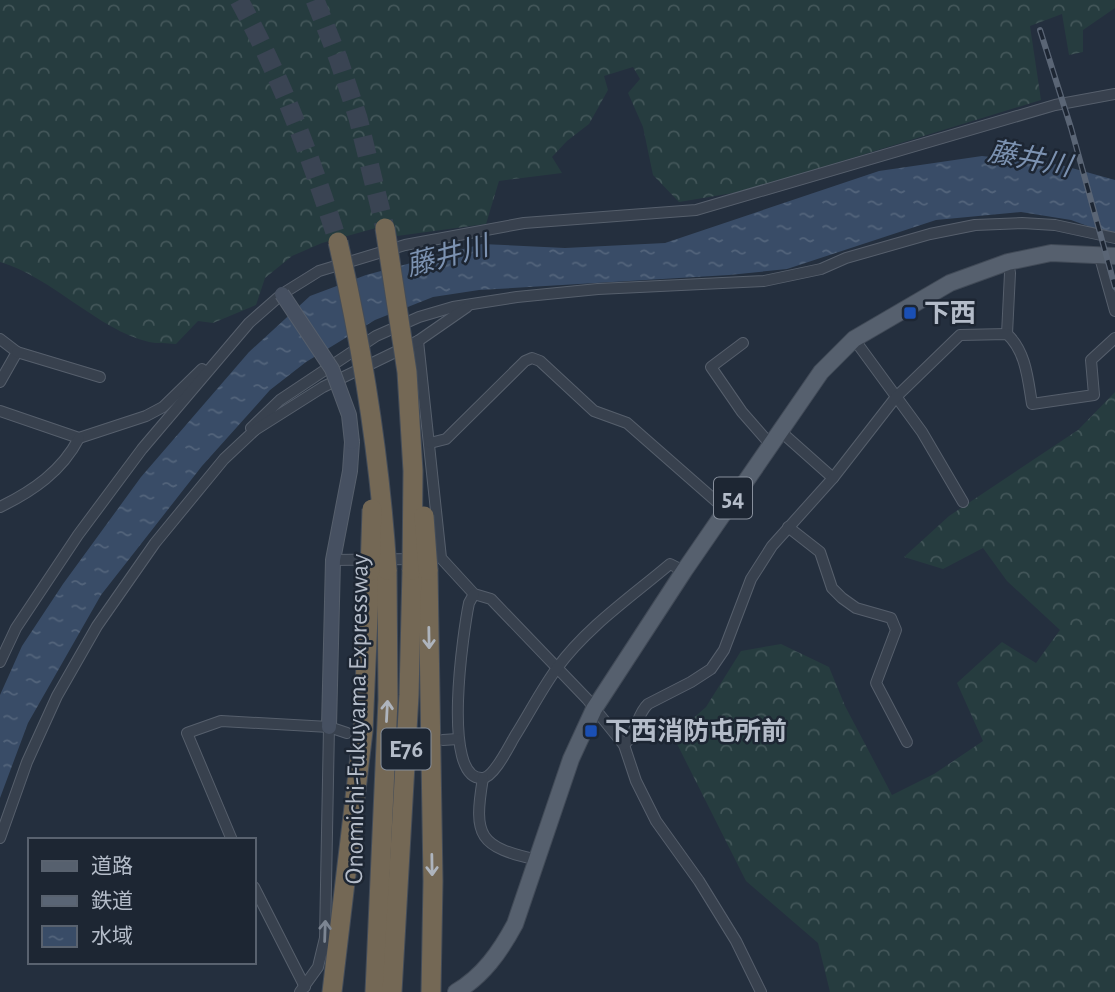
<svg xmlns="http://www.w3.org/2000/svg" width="1115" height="992" viewBox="0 0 1115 992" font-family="'Alegreya Sans','Noto Sans JP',sans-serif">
	<defs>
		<pattern id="forest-crowns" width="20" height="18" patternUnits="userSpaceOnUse" patternTransform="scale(1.75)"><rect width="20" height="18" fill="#263c3f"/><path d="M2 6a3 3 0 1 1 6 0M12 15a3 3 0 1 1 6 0" fill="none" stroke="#435659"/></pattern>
		<pattern id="water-ripples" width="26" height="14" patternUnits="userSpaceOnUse" patternTransform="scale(1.75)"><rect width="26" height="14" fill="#394c67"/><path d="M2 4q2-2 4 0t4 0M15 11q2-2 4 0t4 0" fill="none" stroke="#53647b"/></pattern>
	</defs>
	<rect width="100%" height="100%" fill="#242f3e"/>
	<g fill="url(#forest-crowns)">
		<path d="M0,0H1115V8L1083,30V52L1069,55L1062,14L1030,26L1041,100L745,191L679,202L653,175L643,127L628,93L640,79L633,67L604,76L608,90L589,124L567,141L552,157L562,173L499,181L486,224L397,236L394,223L322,243L292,256L265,278L256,305L213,323L198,321L176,344C167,343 158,344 149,342C98,330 52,277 0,262Z"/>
		<polygon points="1115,392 1115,992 830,992 818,943 746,881 673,736 706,707 741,651 781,644 829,667 845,706 892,795 934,774 983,741 957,683 1002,642 1036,663 1060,630 1007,581 983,548 943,569 904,557 949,516 1078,430"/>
	</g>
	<polygon fill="url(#water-ripples)" points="982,156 1061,165 1115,180 1115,236 1071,220 1021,212 936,220 787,269 729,275 479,290 433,297 375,320 306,362 270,390 202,466 101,595 28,723 0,798 0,695 22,646 63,584 141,477 249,352 310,296 366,275 482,244 565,248 665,243 879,171"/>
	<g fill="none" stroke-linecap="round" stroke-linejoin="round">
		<g stroke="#3a4453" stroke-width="19" stroke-dasharray="19 10" stroke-linecap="butt">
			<path d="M239,0C281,77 311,158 338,242"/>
			<polyline points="315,0 338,58 358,118 385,228"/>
		</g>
		<defs>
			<g id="street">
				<polyline points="1099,254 1115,311"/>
				<polyline points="1007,334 1010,273 1008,262"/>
				<polyline points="0,339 17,352 0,382"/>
				<polyline points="854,339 922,432 963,502"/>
				<polyline points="418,341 441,558 474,594 491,599 587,699 624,745 636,781 656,821 699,881 736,941 761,992"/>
				<polyline points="743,343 711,367 742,412 770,444"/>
				<polyline points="17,352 100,377"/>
				<polyline points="0,411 79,438 146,416 163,407 202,369"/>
				<polyline points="255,430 251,428 280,400 376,336 419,317 453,307 517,297 598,289 764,281 821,269 846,258 930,234 975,225 1022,223 1055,225 1115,238"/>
				<polyline points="779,430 833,478"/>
				<polyline points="430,443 446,439 525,361 532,358 540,361 594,411 627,423 725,509"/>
				<path d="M0,507C33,491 62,471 79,438"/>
				<polyline points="788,527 820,552 832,588 842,598 856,608 891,618 896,630 876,683 907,742"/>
				<polyline points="333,560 414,559"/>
				<path d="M474,594L469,603C464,627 440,782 483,778C494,777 509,746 515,736C529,714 541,690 557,668C587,627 631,597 670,564L684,571"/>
				<polyline points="0,662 16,628 78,535 142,449 249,323 282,294 319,271 405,245 524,223 696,210 1055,105 1115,94"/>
				<polyline points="443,740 458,739"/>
				<path d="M624,745C637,734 636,715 648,704L691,682L711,669L724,650L751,579L772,546L833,478L896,397L960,335L1007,334C1026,351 1028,380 1032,404L1094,395L1091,360L1115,338"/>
				<path d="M483,778C473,837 479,847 538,860"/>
				<polyline points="0,838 27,762 57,696 97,626 155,543 224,459 255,430 323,387 418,341 467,307"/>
				<polyline points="232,840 187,733 221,721 329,727 347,733"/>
				<polyline points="254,887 305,987"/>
				<polyline points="300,992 318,967 325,938 329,727"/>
			</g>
			<polyline id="secondary" points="329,727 333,560 350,471 352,442"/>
			<path id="primary" d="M456,992C483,976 500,952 515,924L571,759L594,709L684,571L821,372L854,339L950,283L1008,262L1051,253L1115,256"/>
			<g id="highway">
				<polyline points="428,570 433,881 431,992"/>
				<polyline points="332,992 363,731 370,571"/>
				<polyline points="375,992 388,700 387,570"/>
				<polyline points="392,992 409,695 412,570"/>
			</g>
		</defs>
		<use href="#street" stroke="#565f6c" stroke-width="12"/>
		<use href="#secondary" stroke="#565f6c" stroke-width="16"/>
		<use href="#primary" stroke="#414a57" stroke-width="18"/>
		<use href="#highway" stroke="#434c59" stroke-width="21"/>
		<use href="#street" stroke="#38414e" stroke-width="10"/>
		<use href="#secondary" stroke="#465061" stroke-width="14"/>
		<use href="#primary" stroke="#56606e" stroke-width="16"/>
		<use href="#highway" stroke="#746855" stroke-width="19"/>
		<defs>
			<polyline id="rail" points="1040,30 1071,128 1115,287"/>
		</defs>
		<use href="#rail" stroke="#5a6575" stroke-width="6"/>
		<use href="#rail" stroke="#1d2633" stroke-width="3.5" stroke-dasharray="10" stroke-linecap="butt"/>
		<defs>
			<polyline id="secondary-bridge" points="282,294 332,369 349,415 352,442"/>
			<g id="highway-bridge">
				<polyline points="385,228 407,372 413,471 412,570"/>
				<path d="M338,242C363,351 380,459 387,570"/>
				<polyline points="424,516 428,570"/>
				<polyline points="370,571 372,509"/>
			</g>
		</defs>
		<use href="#secondary-bridge" stroke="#565f6c" stroke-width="16" stroke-linecap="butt"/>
		<use href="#highway-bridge" stroke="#434c59" stroke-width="21" stroke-linecap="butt"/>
		<use href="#secondary-bridge" stroke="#465061" stroke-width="14"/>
		<use href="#highway-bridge" stroke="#746855" stroke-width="19"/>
	</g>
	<defs><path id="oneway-shaft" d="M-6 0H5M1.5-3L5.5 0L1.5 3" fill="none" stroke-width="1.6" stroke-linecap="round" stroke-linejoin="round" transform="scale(1.75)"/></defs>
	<g stroke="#aeb4bd">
		<use href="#oneway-shaft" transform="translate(429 638) rotate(89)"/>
		<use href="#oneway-shaft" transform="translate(387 711) rotate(-87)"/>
		<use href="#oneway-shaft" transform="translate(432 865) rotate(89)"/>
	</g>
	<use stroke="#7c8592" href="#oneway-shaft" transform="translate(325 931) rotate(-88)"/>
	<g fill="#1a4fb4" stroke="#1d2633" stroke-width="2.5">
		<rect x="903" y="306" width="14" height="14" rx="3.5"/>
		<rect x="584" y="724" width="14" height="14" rx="3.5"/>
	</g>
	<g text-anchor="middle" stroke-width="5" stroke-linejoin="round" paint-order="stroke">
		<g fill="#1d2633" stroke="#878f9c" stroke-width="2">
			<rect x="714" y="477.5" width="38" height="41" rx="5"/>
			<rect x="381.5" y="728.5" width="49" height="41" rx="5"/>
		</g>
		<g font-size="24" font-weight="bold" fill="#b4bcc9">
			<text x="733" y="506">54</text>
			<text x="406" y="757">E76</text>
		</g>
		<g font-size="26" font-weight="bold" fill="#b4bcc9" stroke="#1d2633" text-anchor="start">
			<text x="924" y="322">下西</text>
			<text x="605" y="740">下西消防屯所前</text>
		</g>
		<g font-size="26" fill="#b4bcc9" stroke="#1d2633">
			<text transform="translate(356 719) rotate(-89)" y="9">Onomichi-Fukuyama Expressway</text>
		</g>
		<g font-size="28" font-style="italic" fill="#7c92b1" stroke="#1d2633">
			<text transform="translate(1030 158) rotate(11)" y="10">藤井川</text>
			<text transform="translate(447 255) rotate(-15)" y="10">藤井川</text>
		</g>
	</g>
	<rect x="28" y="838" width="228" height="126" fill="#1d2633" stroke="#59626f" stroke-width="2"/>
	<rect x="42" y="861" width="35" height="10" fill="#56606e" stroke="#59626f" stroke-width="2"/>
	<text x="91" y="873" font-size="21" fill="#b4bcc9">道路</text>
	<rect x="42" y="896" width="35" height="10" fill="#5a6575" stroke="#59626f" stroke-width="2"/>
	<text x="91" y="908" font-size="21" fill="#b4bcc9">鉄道</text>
	<rect x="42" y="926" width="35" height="21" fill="url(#water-ripples)" stroke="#59626f" stroke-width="2"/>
	<text x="91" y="943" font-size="21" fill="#b4bcc9">水域</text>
</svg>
